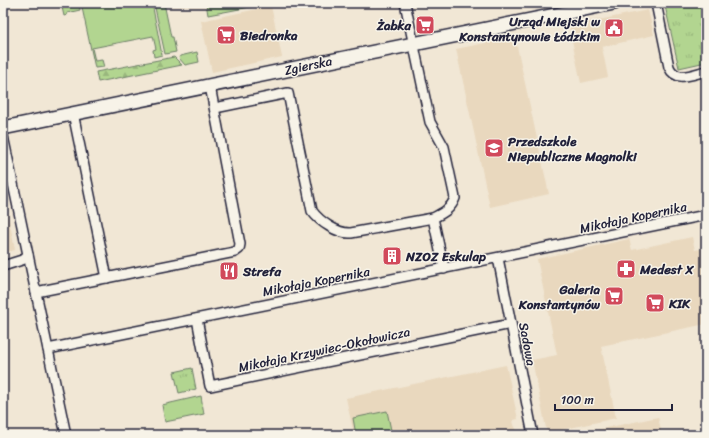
<svg xmlns="http://www.w3.org/2000/svg" width="709" height="438" viewBox="0 0 709 438" font-family="Sriracha,sans-serif">
	<defs>
		<pattern id="forest-firs" width="22" height="20" patternUnits="userSpaceOnUse"><rect width="22" height="20" fill="#b2d590"/><path d="M5 1l3.5 6h-7zM16 11l3.5 6h-7z" fill="#99b77d"/></pattern>
		<pattern id="park-tufts" width="24" height="20" patternUnits="userSpaceOnUse"><rect width="24" height="20" fill="#b2d590"/><path d="M3 7l-1-3M5 7V3M7 7l1-3M15 17l-1-3M17 17v-4M19 17l1-3" fill="none" stroke="#99b77d"/></pattern>
	</defs>
	<rect width="100%" height="100%" fill="#f1e7d5"/>
	<filter id="ink" filterUnits="userSpaceOnUse"><feTurbulence type="fractalNoise" baseFrequency=".025" numOctaves="2"/><feDisplacementMap in="SourceGraphic" scale="8" xChannelSelector="R" yChannelSelector="G"/><feConvolveMatrix kernelMatrix="1 2 1 2 8 2 1 2 1" color-interpolation-filters="sRGB"/></filter>
	<g filter="url(#ink)">
		<g fill="#e9d8be">
			<polygon points="271,6 282,57 212,72 201,21"/>
			<polygon points="648,10 654,35 602,47 608,77 581,83 569,26"/>
			<polygon points="515,37 549,194 490,207 456,49"/>
			<polygon points="3,198 5,198 15,250 3,253"/>
			<polygon points="692,237 695,250 706,248 706,324 601,346 616,418 547,433 532,360 557,355 537,259 629,239 632,250"/>
			<polygon points="506,365 518,419 513,420 514,425 518,433 515,433 516,435 354,435 346,398"/>
			<polygon points="658,417 662,435 572,435"/>
		</g>
		<g fill="#b2d590" stroke="#6a7c66">
			<polygon points="61,3 79,3 80,10 67,13 67,15 64,16"/>
			<polygon points="81,3 152,3 162,55 154,57 153,50 156,49 153,36 92,48 95,61 102,60 104,67 95,68"/>
			<polygon points="154,3 164,3 171,37 173,37 176,52 165,54"/>
			<polygon points="206,3 266,3 266,4 208,15"/>
			<polygon points="197,52 199,62 185,65 179,58 180,56"/>
			<polygon points="201,396 204,414 165,422 162,405"/>
			<polygon points="387,411 392,435 356,435 353,418"/>
		</g>
		<polygon fill="url(#forest-firs)" stroke="#6a7c66" points="174,57 182,65 98,82 96,72"/>
		<g fill="url(#park-tufts)" stroke="#6a7c66">
			<polygon points="678,3 706,3 706,62 679,68 665,6"/>
			<polygon points="192,368 196,389 179,393 174,372"/>
		</g>
		<g fill="none" stroke-linecap="round" stroke-linejoin="round">
			<defs>
				<g id="street">
					<path d="M405,3L430,122L444,147L455,198C451,209 443,213 433,218L444,269"/>
					<path d="M656,3L669,67C676,83 693,74 706,71"/>
					<path d="M215,108L288,93L312,211C320,222 338,234 351,233L433,218"/>
					<polyline points="73,113 107,278"/>
					<polyline points="3,136 66,435"/>
					<polyline points="498,258 533,435"/>
					<polyline points="3,266 22,260 28,255"/>
					<polyline points="36,292 235,252 239,249 240,244 210,86"/>
					<polyline points="197,319 210,386 511,324"/>
					<polyline points="48,349 706,215"/>
				</g>
				<polyline id="secondary" points="3,128 614,3"/>
			</defs>
			<use href="#street" stroke="#22223b" stroke-width="12"/>
			<use href="#secondary" stroke="#22223b" stroke-width="16"/>
			<use href="#street" stroke="#f7f3e8" stroke-width="9"/>
			<use href="#secondary" stroke="#f7f3e8" stroke-width="13"/>
		</g>
	</g>
	<defs>
		<symbol id="supermarket-square" viewBox="-11 -11 22 22"><rect x="-9" y="-9" width="18" height="18" rx="4" fill="#d1495b" stroke="#f7f3e8"/><path d="M-6-5.5h2.5l.6 2H6L4.5 2H-2.5L-4.4-4H-6ZM-1.5 3.2a1.3 1.3 0 1 0 .1 0ZM3 3.2a1.3 1.3 0 1 0 .1 0Z" fill="#fff"/></symbol>
		<symbol id="civic-square" viewBox="-11 -11 22 22"><rect x="-9" y="-9" width="18" height="18" rx="4" fill="#d1495b" stroke="#f7f3e8"/><path d="M-.6-6.5H3V-4.5H.6V-3L4-1V1h2V6H-6V1h2V-1L-.6-3ZM-1.2 2.5V6h2.4V2.5Z" fill="#fff"/></symbol>
		<symbol id="school-square" viewBox="-11 -11 22 22"><rect x="-9" y="-9" width="18" height="18" rx="4" fill="#d1495b" stroke="#f7f3e8"/><path d="M0-5L7-2L0 1L-7-2ZM-4 1L0 2.5L4 1V4Q0 6-4 4Z" fill="#fff"/></symbol>
		<symbol id="building-square" viewBox="-11 -11 22 22"><rect x="-9" y="-9" width="18" height="18" rx="4" fill="#d1495b" stroke="#f7f3e8"/><path d="M-4-6H4V6H1V3H-1V6H-4ZM-2.5-4.3h1.7v1.8h-1.7ZM.8-4.3h1.7v1.8H.8ZM-2.5-1h1.7V.8h-1.7ZM.8-1h1.7V.8H.8Z" fill="#fff"/></symbol>
		<symbol id="pharmacy-square" viewBox="-11 -11 22 22"><rect x="-9" y="-9" width="18" height="18" rx="4" fill="#d1495b" stroke="#f7f3e8"/><path d="M-2-6h4v4h4v4h-4v4h-4v-4h-4v-4h4Z" fill="#fff"/></symbol>
		<symbol id="restaurant-square" viewBox="-11 -11 22 22"><rect x="-9" y="-9" width="18" height="18" rx="4" fill="#d1495b" stroke="#f7f3e8"/><path d="M-5-6h1v4h1v-4h1v4h1v-4h1v5L-1.5 .5V6h-2V.5L-5-1ZM5-6V6H3V1.5H1.5Q1.5-4 5-6Z" fill="#fff"/></symbol>
	</defs>
	<g fill-rule="evenodd">
		<use href="#supermarket-square" x="414" y="14" width="22" height="22"/>
		<use href="#civic-square" x="603" y="17" width="22" height="22"/>
		<use href="#supermarket-square" x="215" y="24" width="22" height="22"/>
		<use href="#school-square" x="483" y="137" width="22" height="22"/>
		<use href="#building-square" x="381" y="245" width="22" height="22"/>
		<use href="#pharmacy-square" x="615" y="258" width="22" height="22"/>
		<use href="#restaurant-square" x="218" y="260" width="22" height="22"/>
		<use href="#supermarket-square" x="603" y="285" width="22" height="22"/>
		<use href="#supermarket-square" x="644" y="292" width="22" height="22"/>
	</g>
	<g text-anchor="middle" stroke-width="3" stroke-linejoin="round" paint-order="stroke">
		<g font-size="13" font-weight="bold" fill="#22223b" stroke="#f7f3e8" text-anchor="start">
			<text x="600" y="26" text-anchor="end">Urząd Miejski w<tspan x="600" dy="15">Konstantynowie Łódzkim</tspan></text>
			<text x="411" y="30" text-anchor="end">Żabka</text>
			<text x="240" y="40">Biedronka</text>
			<text x="508" y="146">Przedszkole<tspan x="508" dy="15">Niepubliczne Magnolki</tspan></text>
			<text x="406" y="261">NZOZ Eskulap</text>
			<text x="640" y="274">Medest X</text>
			<text x="243" y="276">Strefa</text>
			<text x="600" y="294" text-anchor="end">Galeria<tspan x="600" dy="15">Konstantynów</tspan></text>
			<text x="669" y="308">KIK</text>
		</g>
		<g font-size="13" fill="#22223b" stroke="#f7f3e8">
			<text transform="translate(308 65) rotate(-12)" y="5">Zgierska</text>
			<text transform="translate(633 217) rotate(-12)" y="5">Mikołaja Kopernika</text>
			<text transform="translate(316 281) rotate(-11)" y="5">Mikołaja Kopernika</text>
			<text transform="translate(528 344) rotate(79)" y="5">Sadowa</text>
			<text transform="translate(324 349) rotate(-12)" y="5">Mikołaja Krzywiec-Okołowicza</text>
		</g>
	</g>
	<rect width="709" height="438" fill="none" stroke="#f7f3e8" stroke-width="16"/>
	<rect x="8" y="8" width="693" height="422" fill="none" stroke="#22223b" stroke-width="1.5" filter="url(#ink)"/>
	<path d="M555 404v6h117v-6" fill="none" stroke="#22223b" stroke-width="2"/>
	<text x="561" y="404" font-size="12" fill="#22223b" stroke="#f7f3e8" stroke-width="3" paint-order="stroke">100 m</text>
</svg>
